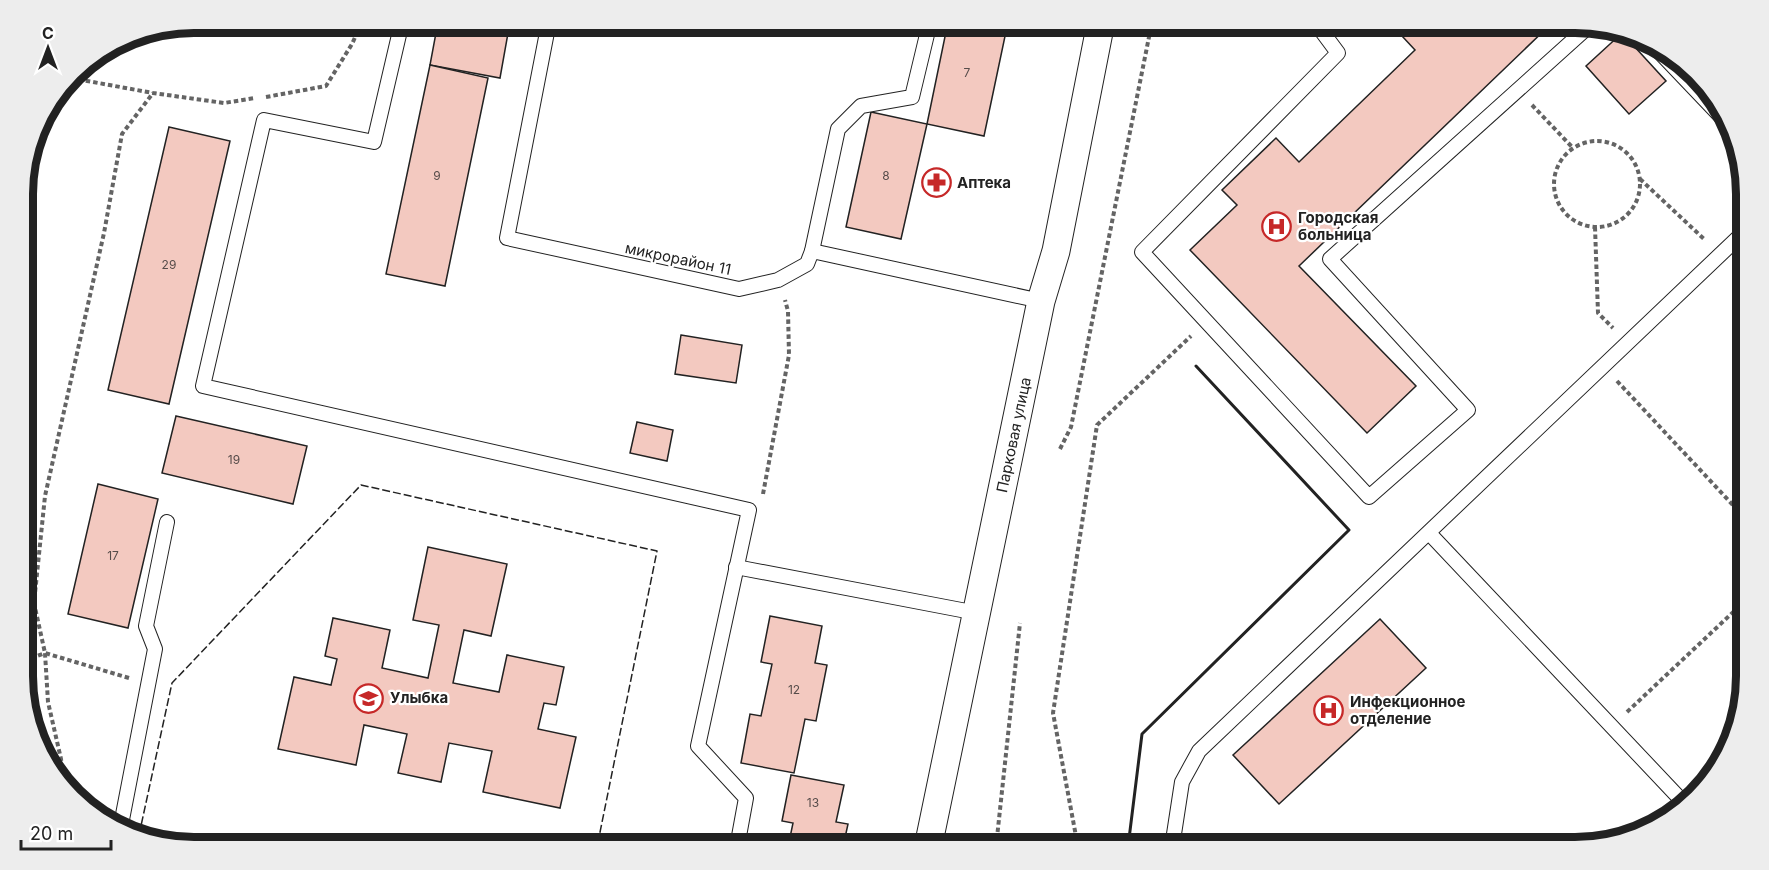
<svg xmlns="http://www.w3.org/2000/svg" width="1769" height="870" viewBox="0 0 1769 870" font-family="Inter,sans-serif">
	<rect width="100%" height="100%" fill="#fff"/>
	<g fill="#f3c9c0" stroke="#222" stroke-width="1.5">
		<polygon points="438,22 510,22 500,78 430,65"/>
		<polygon points="948,22 1008,22 984,136 927,124"/>
		<polygon points="1389,22 1553,22 1299,266 1416,386 1367,433 1190,250 1237,205 1222,190 1276,138 1299,162 1415,50"/>
		<polygon points="1622,33 1666,81 1629,114 1586,66"/>
		<polygon points="430,65 488,78 445,286 386,274"/>
		<polygon points="871,112 927,124 901,239 846,227"/>
		<polygon points="169,127 230,141 169,404 108,390"/>
		<polygon points="681,335 742,345 736,383 675,374"/>
		<polygon points="176,416 307,446 293,504 162,473"/>
		<polygon points="637,422 673,430 667,461 630,453"/>
		<polygon points="98,484 158,499 128,628 68,614"/>
		<polygon points="428,547 507,564 491,636 464,630 453,683 499,692 507,655 564,667 556,705 544,703 538,729 576,737 560,808 483,792 492,751 449,743 441,782 398,773 407,734 364,725 356,765 278,749 294,677 331,685 337,659 325,656 333,618 390,630 382,668 428,678 439,625 413,620"/>
		<polygon points="770,616 822,626 815,663 827,665 816,721 805,719 794,773 741,763 750,714 761,716 772,664 761,662"/>
		<polygon points="1380,619 1426,668 1279,804 1233,755"/>
		<polygon points="791,775 844,785 836,822 848,824 843,847 788,847 793,823 782,821"/>
	</g>
	<g fill="none" stroke-linecap="round" stroke-linejoin="round">
		<defs>
			<g id="lane">
				<polyline points="402,22 374,142 264,120 203,386 749,510 698,746 746,798 737,847"/>
				<polyline points="549,22 507,238 739,289 778,280 807,264 812,251 1041,301"/>
				<polyline points="1315,22 1338,53 1142,252 1369,497 1468,410 1330,259 1589,26"/>
				<polyline points="1647,39 1727,123"/>
				<polyline points="812,251 838,129 861,106 912,97 930,22"/>
				<polyline points="1429,533 1684,803"/>
				<polyline points="736,567 977,613"/>
				<polyline points="120,830 155,649 146,626 167,522"/>
				<polyline points="1172,847 1182,782 1199,751 1745,231"/>
			</g>
			<polyline id="street" points="928,847 1041,301 1056,251 1101,22"/>
		</defs>
		<use href="#lane" stroke="#222" stroke-width="16"/>
		<use href="#street" stroke="#222" stroke-width="29"/>
		<g stroke="#646464" stroke-width="4" stroke-dasharray="4.5 3" stroke-linecap="butt">
			<polyline points="71,78 153,93 224,103 255,98"/>
			<polyline points="266,97 326,86 352,44 362,22"/>
			<polyline points="1532,105 1573,148"/>
			<circle cx="1597" cy="184" r="43"/>
			<polyline points="1640,179 1704,239"/>
			<polyline points="1595,227 1598,313 1613,328"/>
			<polyline points="1736,269 1745,290"/>
			<polyline points="1617,381 1746,519"/>
			<polyline points="1060,449 1071,427 1152,22"/>
			<polyline points="763,494 789,355 788,311 785,300"/>
			<polyline points="24,661 45,653 48,702 61,759 64,785"/>
			<polyline points="129,678 45,653 34,603 45,496 104,233 122,134 153,93"/>
			<polyline points="1627,712 1746,600"/>
			<polyline points="996,847 1020,623"/>
			<polyline points="1078,847 1053,713 1097,425 1191,336"/>
		</g>
		<use href="#lane" stroke="#fff" stroke-width="14"/>
		<use href="#street" stroke="#fff" stroke-width="27"/>
		<polyline stroke="#222" stroke-width="1.5" stroke-dasharray="8 3" stroke-linecap="butt" points="139,835 172,683 361,485 657,551 597,847"/>
		<polyline stroke="#222" stroke-width="3" points="1128,847 1142,734 1349,530 1196,366"/>
	</g>
	<defs>
		<symbol id="pharmacy-ring" viewBox="-11 -11 22 22"><circle r="9.5" fill="#fff" stroke="#c62828" stroke-width="1.5"/><path d="M-2-6h4v4h4v4h-4v4h-4v-4h-4v-4h4Z" fill="#c62828"/></symbol>
		<symbol id="hospital-ring" viewBox="-11 -11 22 22"><circle r="9.5" fill="#fff" stroke="#c62828" stroke-width="1.5"/><path d="M-5-5h3v3.5h4V-5h3V5h-3V1.5h-4V5h-3Z" fill="#c62828"/></symbol>
		<symbol id="school-ring" viewBox="-11 -11 22 22"><circle r="9.5" fill="#fff" stroke="#c62828" stroke-width="1.5"/><path d="M0-5L7-2L0 1L-7-2ZM-4 1L0 2.5L4 1V4Q0 6-4 4Z" fill="#c62828"/></symbol>
	</defs>
	<g fill-rule="evenodd">
		<use href="#pharmacy-ring" x="920" y="166" width="33" height="33"/>
		<use href="#hospital-ring" x="1260" y="210" width="33" height="33"/>
		<use href="#school-ring" x="352" y="682" width="33" height="33"/>
		<use href="#hospital-ring" x="1312" y="694" width="33" height="33"/>
	</g>
	<g text-anchor="middle" stroke-width="4.5" stroke-linejoin="round" paint-order="stroke">
		<g font-size="12" fill="#564c4a">
			<text x="967" y="77">7</text>
			<text x="437" y="180">9</text>
			<text x="886" y="180">8</text>
			<text x="169" y="269">29</text>
			<text x="234" y="464">19</text>
			<text x="113" y="560">17</text>
			<text x="794" y="694">12</text>
			<text x="813" y="807">13</text>
		</g>
		<g font-size="15" font-weight="bold" fill="#222" stroke="#fff" text-anchor="start">
			<text x="957" y="188">Аптека</text>
			<text x="1298" y="223">Городская<tspan x="1298" dy="17">больница</tspan></text>
			<text x="390" y="703">Улыбка</text>
			<text x="1350" y="707">Инфекционное<tspan x="1350" dy="17">отделение</tspan></text>
		</g>
		<g font-size="15" fill="#222" stroke="#fff">
			<text transform="translate(678 259) rotate(12)" y="5">микрорайон 11</text>
			<text transform="translate(1014 435) rotate(-78)" y="5">Парковая улица</text>
		</g>
	</g>
	<path d="M0 0H1769V870H0ZM194 33H1575A161 161 0 0 1 1736 194V676A161 161 0 0 1 1575 837H194A161 161 0 0 1 33 676V194A161 161 0 0 1 194 33Z" fill="#ededed" fill-rule="evenodd"/>
	<path fill="none" stroke="#222" stroke-width="8" d="M194 33H1575A161 161 0 0 1 1736 194V676A161 161 0 0 1 1575 837H194A161 161 0 0 1 33 676V194A161 161 0 0 1 194 33Z"/>
	<g transform="translate(48 48)" stroke="#ffffff" stroke-width="4.5" paint-order="stroke">
	<path d="M0-4.5L10 22L0 15L-10 22Z" fill="#222222"/>
	<text y="-9" font-size="16" font-weight="bold" text-anchor="middle" fill="#222222">С</text>
	</g>
	<path d="M21 840v9h90v-9" fill="none" stroke="#222222" stroke-width="3"/>
	<text x="30" y="840" font-size="18" fill="#222222" stroke="#ffffff" stroke-width="4.5" paint-order="stroke">20 m</text>
</svg>
